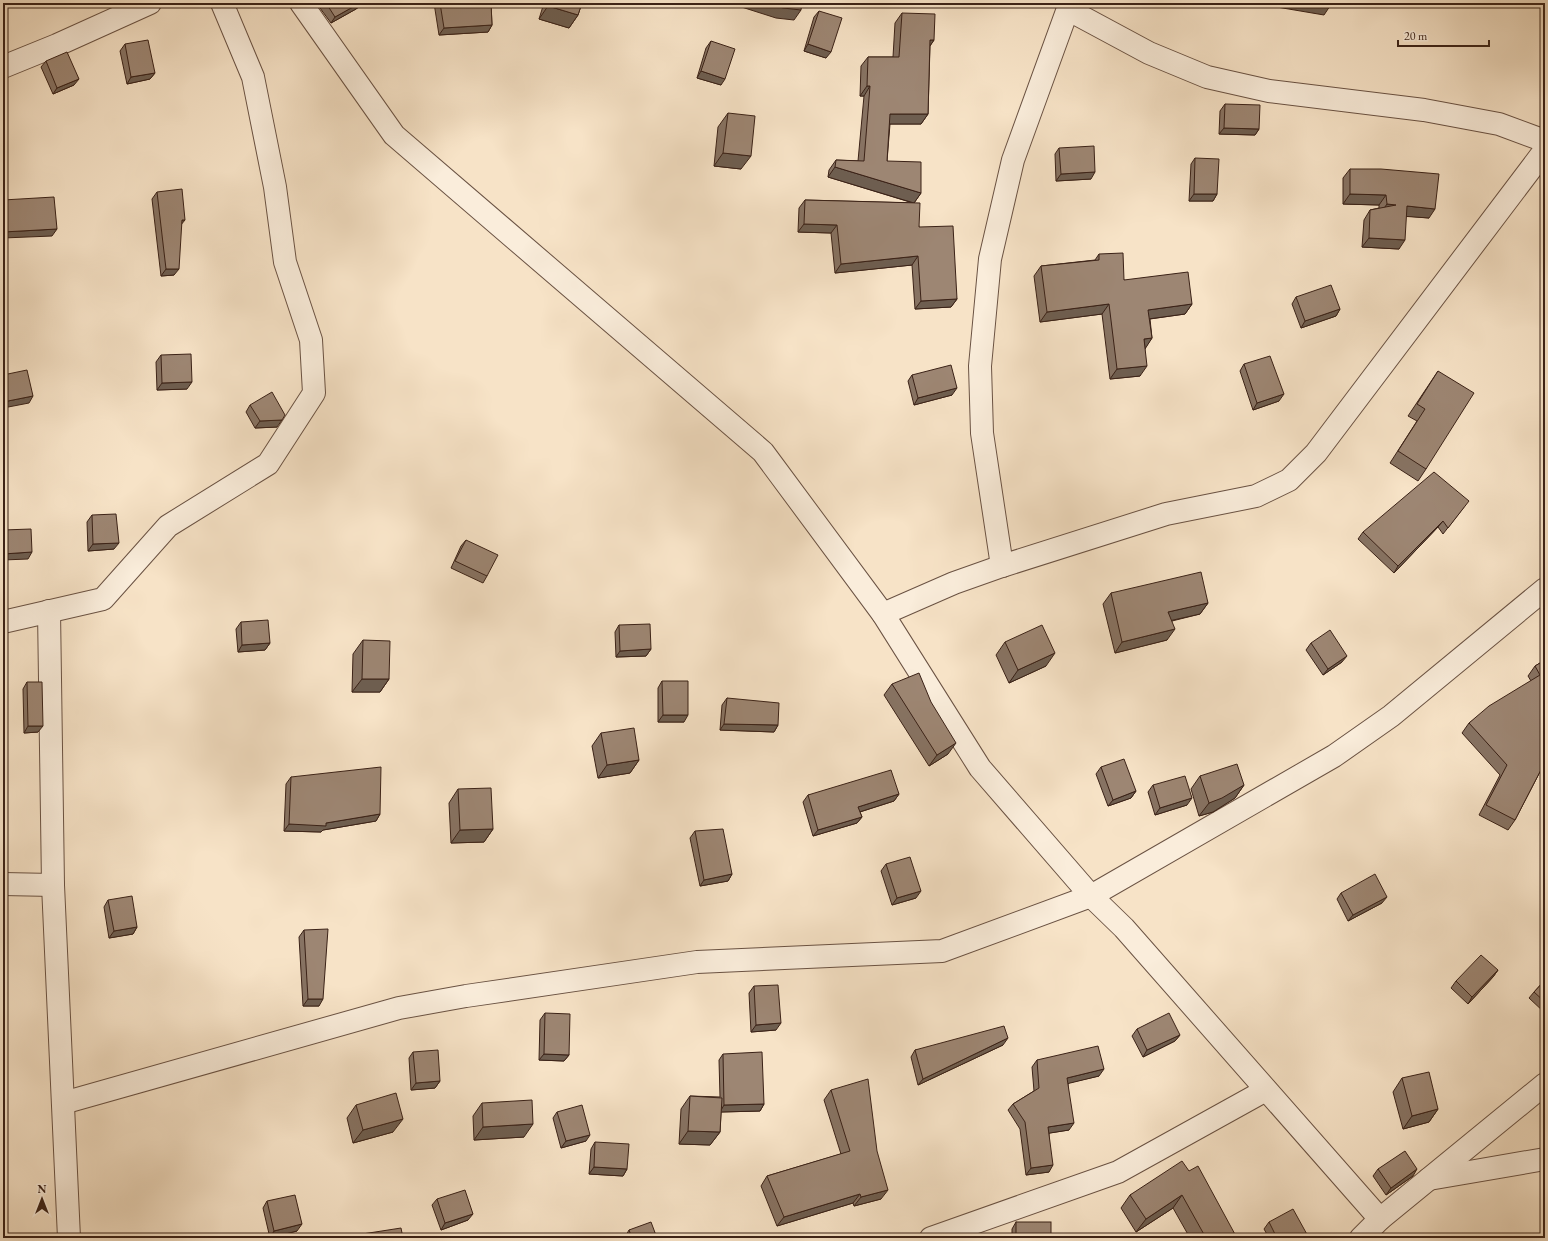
<svg xmlns="http://www.w3.org/2000/svg" width="1548" height="1241" viewBox="0 0 1548 1241" font-family="'EB Garamond',serif">
	<rect width="100%" height="100%" fill="#f7e3c7"/>
	<filter id="stains"><feTurbulence type="fractalNoise" baseFrequency=".005" numOctaves="4"/><feColorMatrix values="0 0 0 0 .2 0 0 0 0 .09 0 0 0 0 .02 0 0 0 .5 -.17"/></filter>
	<radialGradient id="worn" r=".72"><stop offset=".6" stop-color="#630" stop-opacity="0"/><stop offset="1" stop-color="#630" stop-opacity=".3"/></radialGradient>
	<g fill="none" stroke-linecap="round" stroke-linejoin="round">
		<defs>
			<g id="minor">
				<polyline points="301,3 394,135 763,452 883,614 980,768 1091,896 1124,928 1380,1219"/>
				<polyline points="1069,10 1149,53 1207,77 1269,91 1424,110 1499,124 1545,141"/>
				<polyline points="3,67 57,45 150,3"/>
				<polyline points="1002,566 982,433 980,366 990,259 1013,160 1070,3"/>
				<polyline points="49,611 53,885 69,1238"/>
				<polyline points="883,614 954,583 1002,566 1166,514 1256,496 1289,480 1316,453 1545,150"/>
				<polyline points="3,622 103,599 168,526 268,464 314,393 311,340 285,262 275,187 253,77 222,3"/>
				<polyline points="3,884 53,885"/>
				<polyline points="63,1103 399,1008 466,996 697,962 942,951 1091,896 1334,756 1391,716 1545,589"/>
				<polyline points="1429,1179 1545,1159"/>
				<polyline points="931,1238 1118,1172 1266,1090"/>
				<polyline points="1361,1238 1380,1219 1545,1084"/>
			</g>
		</defs>
		<use href="#minor" stroke="#6a5243" stroke-width="24"/>
		<use href="#minor" stroke="#faeddb" stroke-width="22"/>
	</g>
	<g fill="#877363" stroke="#3b2217">
		<polygon points="318,3 364,3 356,9 331,23 317,4"/>
		<polygon points="434,3 491,3 492,25 488,32 439,35"/>
		<polygon points="544,3 582,3 578,15 569,28 539,19"/>
		<polygon points="819,11 826,58 804,51 814,17"/>
		<polygon points="902,13 934,40 930,46 928,114 921,124 890,124 887,161 921,193 914,203 919,227 957,299 951,307 915,309 912,265 835,273 831,233 798,232 799,208 805,200 913,203 828,177 829,170 836,160 858,161 864,96 860,96 861,66 868,57 893,57 895,23"/>
		<polygon points="711,41 721,85 697,78 706,48"/>
		<polygon points="125,44 155,73 150,79 127,84 120,51"/>
		<polygon points="46,61 74,85 53,94 41,67"/>
		<polygon points="1225,104 1259,129 1255,135 1219,134 1220,111"/>
		<polygon points="728,113 741,169 714,166 718,127"/>
		<polygon points="1059,148 1091,179 1056,181 1055,154"/>
		<polygon points="1195,158 1217,194 1213,201 1189,201 1191,164"/>
		<polygon points="1350,169 1429,218 1406,216 1399,249 1362,247 1364,220 1370,210 1379,208 1379,205 1343,204 1343,178"/>
		<polygon points="157,192 181,225 174,275 161,276 152,199"/>
		<polygon points="1099,254 1124,280 1192,304 1185,314 1150,319 1152,338 1145,348 1140,376 1110,379 1102,314 1040,322 1034,276 1041,266 1095,260"/>
		<polygon points="1296,297 1340,309 1336,316 1301,328 1292,304"/>
		<polygon points="161,355 187,389 157,390 156,362"/>
		<polygon points="1244,364 1279,401 1253,410 1240,371"/>
		<polygon points="1438,371 1426,469 1418,481 1390,463 1417,421 1408,416"/>
		<polygon points="912,375 952,395 914,405 908,381"/>
		<polygon points="250,405 277,427 255,428 246,412"/>
		<polygon points="1464,507 1443,534 1438,527 1394,573 1358,539 1363,532"/>
		<polygon points="92,515 114,549 88,551 87,522"/>
		<polygon points="466,540 487,576 483,583 451,568 461,546"/>
		<polygon points="1111,593 1208,603 1200,614 1172,621 1167,640 1115,653 1103,604"/>
		<polygon points="241,622 270,643 265,650 238,652 236,629"/>
		<polygon points="619,625 651,649 646,656 616,657 615,632"/>
		<polygon points="363,640 389,679 380,692 352,692 353,654"/>
		<polygon points="1005,642 1046,666 1009,683 996,655"/>
		<polygon points="1311,643 1342,662 1323,675 1306,650"/>
		<polygon points="1545,660 1545,769 1543,766 1515,820 1508,830 1479,815 1500,775 1462,733 1469,723 1531,681 1528,676 1535,666"/>
		<polygon points="662,681 684,722 658,722 658,688"/>
		<polygon points="27,682 38,732 24,733 23,689"/>
		<polygon points="892,684 948,754 929,766 884,695"/>
		<polygon points="727,698 778,725 774,732 720,730 722,705"/>
		<polygon points="601,733 639,760 630,773 598,778 592,746"/>
		<polygon points="1101,767 1136,791 1131,798 1108,806 1096,774"/>
		<polygon points="1200,776 1244,785 1235,798 1213,812 1199,816 1191,789"/>
		<polygon points="291,777 380,814 376,821 323,830 321,832 284,831 286,784"/>
		<polygon points="1153,785 1187,805 1155,815 1148,792"/>
		<polygon points="458,789 493,829 484,842 451,843 449,803"/>
		<polygon points="899,794 894,801 860,812 862,817 857,823 813,836 803,802 808,795"/>
		<polygon points="695,831 732,874 728,881 700,886 690,838"/>
		<polygon points="886,864 916,898 892,905 881,871"/>
		<polygon points="1341,893 1382,903 1348,921 1337,899"/>
		<polygon points="108,900 137,927 133,934 109,938 104,907"/>
		<polygon points="304,930 319,1006 303,1006 299,937"/>
		<polygon points="1498,970 1493,977 1468,1004 1451,988 1456,981"/>
		<polygon points="1545,980 1545,1013 1529,998 1534,992"/>
		<polygon points="754,986 776,1030 751,1032 749,993"/>
		<polygon points="545,1013 569,1055 564,1061 539,1060 540,1020"/>
		<polygon points="1137,1029 1180,1035 1175,1041 1143,1057 1132,1036"/>
		<polygon points="1003,1045 918,1085 911,1057 915,1050"/>
		<polygon points="413,1052 440,1081 435,1088 411,1090 409,1058"/>
		<polygon points="723,1054 764,1104 760,1111 721,1112 720,1132 710,1145 679,1144 681,1109 690,1096 720,1097 719,1060"/>
		<polygon points="1037,1060 1099,1076 1068,1083 1069,1130 1049,1133 1049,1172 1026,1175 1020,1129 1008,1110 1013,1104 1034,1091 1032,1067"/>
		<polygon points="1402,1078 1438,1109 1429,1122 1403,1129 1393,1092"/>
		<polygon points="831,1090 881,1199 854,1206 853,1203 777,1226 761,1186 767,1176 841,1154 824,1100"/>
		<polygon points="482,1103 524,1137 474,1140 473,1116"/>
		<polygon points="356,1105 393,1132 353,1143 347,1118"/>
		<polygon points="557,1112 586,1141 561,1148 553,1118"/>
		<polygon points="595,1142 627,1169 623,1176 589,1174 591,1149"/>
		<polygon points="1378,1169 1413,1176 1386,1195 1373,1176"/>
		<polygon points="1189,1171 1237,1238 1190,1238 1173,1208 1136,1232 1121,1208 1130,1195"/>
		<polygon points="437,1199 468,1220 441,1230 432,1205"/>
		<polygon points="267,1201 297,1231 270,1238 263,1208"/>
		<polygon points="1016,1222 1051,1238 1012,1238 1012,1229"/>
		<polygon points="1269,1222 1309,1238 1269,1238 1264,1229"/>
		<polygon points="629,1230 657,1238 625,1238 625,1237"/>
	</g>
	<g fill="#6e5e50" stroke="#3b2217">
		<polygon points="360,3 364,3 356,9 331,23 335,17"/>
		<polygon points="729,3 767,3 801,10 794,20 776,18"/>
		<polygon points="1266,3 1313,3 1330,6 1324,15 1265,5"/>
		<polygon points="548,6 578,15 569,28 539,19"/>
		<polygon points="492,25 488,32 439,35 444,28"/>
		<polygon points="930,40 934,40 927,50"/>
		<polygon points="808,44 831,52 826,58 804,51"/>
		<polygon points="701,71 725,79 721,85 697,78"/>
		<polygon points="155,73 150,79 127,84 131,77"/>
		<polygon points="79,79 74,85 53,94 57,88"/>
		<polygon points="867,86 870,86 864,96 860,96"/>
		<polygon points="890,114 928,114 921,124 884,124"/>
		<polygon points="1224,128 1259,129 1255,135 1219,134"/>
		<polygon points="723,153 751,156 741,169 714,166"/>
		<polygon points="835,167 921,193 914,203 828,177"/>
		<polygon points="1095,172 1091,179 1056,181 1061,174"/>
		<polygon points="1194,194 1217,194 1213,201 1189,201"/>
		<polygon points="1350,194 1386,195 1379,205 1343,204"/>
		<polygon points="1387,204 1396,205 1380,214"/>
		<polygon points="1407,206 1435,209 1429,218 1400,216"/>
		<polygon points="182,220 185,220 180,226"/>
		<polygon points="804,224 837,225 831,233 798,232"/>
		<polygon points="57,229 52,236 3,238 3,232"/>
		<polygon points="1369,238 1405,240 1399,249 1362,247"/>
		<polygon points="918,256 912,265 835,273 841,264"/>
		<polygon points="166,269 179,269 174,275 161,276"/>
		<polygon points="957,299 951,307 915,309 921,301"/>
		<polygon points="1109,304 1102,314 1040,322 1047,312"/>
		<polygon points="1192,304 1185,314 1141,320 1148,310"/>
		<polygon points="1340,309 1336,316 1301,328 1305,321"/>
		<polygon points="1152,338 1145,349 1144,339"/>
		<polygon points="1147,366 1140,376 1110,379 1117,369"/>
		<polygon points="192,382 187,389 157,390 162,383"/>
		<polygon points="957,388 952,395 914,405 918,398"/>
		<polygon points="1284,394 1279,401 1253,410 1257,403"/>
		<polygon points="33,396 29,403 3,408 3,402"/>
		<polygon points="282,420 277,427 255,428 260,421"/>
		<polygon points="1443,521 1438,527 1394,573 1398,566"/>
		<polygon points="119,543 114,549 88,551 93,544"/>
		<polygon points="32,552 28,559 3,560 3,554"/>
		<polygon points="1208,603 1200,614 1160,623 1168,612"/>
		<polygon points="1175,629 1167,640 1115,653 1122,642"/>
		<polygon points="270,643 265,650 238,652 242,645"/>
		<polygon points="651,649 646,656 616,657 620,651"/>
		<polygon points="1055,653 1046,666 1009,683 1018,670"/>
		<polygon points="1347,656 1342,662 1323,675 1328,669"/>
		<polygon points="362,679 389,679 380,692 352,692"/>
		<polygon points="663,715 688,715 684,722 658,722"/>
		<polygon points="724,724 778,725 774,732 720,730"/>
		<polygon points="28,726 43,726 38,732 24,733"/>
		<polygon points="956,743 948,754 929,766 937,755"/>
		<polygon points="639,760 630,773 598,778 607,765"/>
		<polygon points="1244,785 1235,798 1213,812 1199,816 1209,803"/>
		<polygon points="1136,791 1131,798 1108,806 1113,800"/>
		<polygon points="899,794 894,801 853,814 858,807"/>
		<polygon points="1192,798 1187,805 1155,815 1160,808"/>
		<polygon points="380,814 376,821 323,830 321,832 284,831 289,824 326,823"/>
		<polygon points="862,817 857,823 813,836 818,830"/>
		<polygon points="493,829 484,842 451,843 460,830"/>
		<polygon points="732,874 728,881 700,886 704,880"/>
		<polygon points="921,891 916,898 892,905 897,898"/>
		<polygon points="1387,897 1382,903 1348,921 1353,915"/>
		<polygon points="137,927 133,934 109,938 114,931"/>
		<polygon points="1498,970 1493,977 1468,1004 1472,997"/>
		<polygon points="308,999 323,999 319,1006 303,1006"/>
		<polygon points="781,1023 776,1030 751,1032 756,1025"/>
		<polygon points="1180,1035 1175,1041 1143,1057 1147,1050"/>
		<polygon points="1008,1038 1003,1045 918,1085 923,1079"/>
		<polygon points="544,1054 569,1055 564,1061 539,1060"/>
		<polygon points="1104,1069 1099,1076 1062,1085 1067,1078"/>
		<polygon points="440,1081 435,1088 411,1090 416,1083"/>
		<polygon points="764,1104 760,1111 720,1112 724,1105"/>
		<polygon points="1438,1109 1429,1122 1403,1129 1412,1116"/>
		<polygon points="403,1119 393,1132 353,1143 363,1130"/>
		<polygon points="1074,1123 1069,1130 1044,1134 1048,1127"/>
		<polygon points="533,1124 524,1137 474,1140 483,1127"/>
		<polygon points="688,1131 720,1132 710,1145 679,1144"/>
		<polygon points="590,1135 586,1141 561,1148 566,1141"/>
		<polygon points="1053,1165 1049,1172 1026,1175 1031,1168"/>
		<polygon points="594,1167 627,1169 623,1176 589,1174"/>
		<polygon points="1417,1169 1413,1176 1386,1195 1391,1188"/>
		<polygon points="888,1190 881,1199 854,1206 861,1197"/>
		<polygon points="860,1194 853,1203 777,1226 784,1217"/>
		<polygon points="1182,1195 1173,1208 1136,1232 1146,1219"/>
		<polygon points="473,1214 468,1220 441,1230 445,1223"/>
		<polygon points="302,1224 297,1231 270,1238 274,1231"/>
	</g>
	<g fill="#9d8673" stroke="#3b2217">
		<polygon points="326,3 360,3 335,17"/>
		<polygon points="440,3 491,3 492,25 444,28"/>
		<polygon points="549,3 582,3 578,15 548,6"/>
		<polygon points="767,3 802,3 801,10 783,8"/>
		<polygon points="1313,3 1331,3 1330,6"/>
		<polygon points="819,11 842,18 831,52 808,44"/>
		<polygon points="902,13 935,14 934,40 930,40 928,114 890,114 887,161 921,162 921,193 835,167 836,160 864,161 870,86 867,86 868,57 899,57"/>
		<polygon points="148,40 155,73 131,77 125,44"/>
		<polygon points="711,41 735,49 725,79 701,71"/>
		<polygon points="67,52 79,79 57,88 46,61"/>
		<polygon points="1225,104 1260,105 1259,129 1224,128"/>
		<polygon points="728,113 755,116 751,156 723,153"/>
		<polygon points="1094,146 1095,172 1061,174 1059,148"/>
		<polygon points="1195,158 1219,159 1217,194 1194,194"/>
		<polygon points="1350,169 1381,169 1439,174 1435,209 1407,206 1405,240 1369,238 1370,210 1396,205 1387,204 1386,195 1350,194"/>
		<polygon points="182,189 185,220 182,220 179,269 166,269 157,192"/>
		<polygon points="54,197 57,229 3,232 3,200"/>
		<polygon points="805,200 920,203 919,227 953,226 957,299 921,301 918,256 841,264 837,225 804,224"/>
		<polygon points="1123,253 1124,280 1188,272 1192,304 1148,310 1152,338 1144,339 1147,366 1117,369 1109,304 1047,312 1041,266 1099,260 1099,254"/>
		<polygon points="1331,285 1340,309 1305,321 1296,297"/>
		<polygon points="191,354 192,382 162,383 161,355"/>
		<polygon points="1270,356 1284,394 1257,403 1244,364"/>
		<polygon points="951,365 957,388 918,398 912,375"/>
		<polygon points="27,370 33,396 3,402 3,375"/>
		<polygon points="1438,371 1474,393 1426,469 1398,451 1425,409 1417,404"/>
		<polygon points="272,392 285,415 282,420 260,421 250,405"/>
		<polygon points="1434,472 1469,501 1448,528 1443,521 1398,566 1363,532"/>
		<polygon points="116,514 119,543 93,544 92,515"/>
		<polygon points="31,529 32,552 3,554 3,530"/>
		<polygon points="466,540 498,555 487,576 455,561"/>
		<polygon points="1201,572 1208,603 1168,612 1175,629 1122,642 1111,593"/>
		<polygon points="268,620 270,643 242,645 241,622"/>
		<polygon points="650,624 651,649 620,651 619,625"/>
		<polygon points="1042,625 1055,653 1018,670 1005,642"/>
		<polygon points="1330,630 1347,656 1328,669 1311,643"/>
		<polygon points="363,640 390,641 389,679 362,679"/>
		<polygon points="1545,660 1545,762 1515,820 1486,805 1507,765 1469,723 1489,706 1540,675 1535,666"/>
		<polygon points="919,673 931,702 956,743 937,755 892,684"/>
		<polygon points="662,681 688,681 688,715 663,715"/>
		<polygon points="27,682 42,682 43,726 28,726"/>
		<polygon points="727,698 779,703 778,725 724,724"/>
		<polygon points="634,728 639,760 607,765 601,733"/>
		<polygon points="1124,759 1136,791 1113,800 1101,767"/>
		<polygon points="1237,764 1244,785 1222,798 1209,803 1200,776"/>
		<polygon points="381,767 380,814 326,823 326,826 289,824 291,777"/>
		<polygon points="891,770 899,794 858,807 862,817 818,830 808,795"/>
		<polygon points="1185,776 1192,798 1160,808 1153,785"/>
		<polygon points="491,788 493,829 460,830 458,789"/>
		<polygon points="723,829 732,874 704,880 695,831"/>
		<polygon points="910,857 921,891 897,898 886,864"/>
		<polygon points="1375,874 1387,897 1353,915 1341,893"/>
		<polygon points="132,896 137,927 114,931 108,900"/>
		<polygon points="328,929 323,999 308,999 304,930"/>
		<polygon points="1481,955 1498,970 1472,997 1456,981"/>
		<polygon points="1545,980 1545,1002 1534,992"/>
		<polygon points="778,985 781,1023 756,1025 754,986"/>
		<polygon points="545,1013 570,1014 569,1055 544,1054"/>
		<polygon points="1169,1013 1180,1035 1147,1050 1137,1029"/>
		<polygon points="1004,1026 1008,1038 923,1079 915,1050"/>
		<polygon points="1098,1046 1104,1069 1067,1078 1074,1123 1048,1127 1053,1165 1031,1168 1025,1122 1013,1104 1039,1088 1037,1060"/>
		<polygon points="438,1050 440,1081 416,1083 413,1052"/>
		<polygon points="762,1052 764,1104 724,1105 723,1054"/>
		<polygon points="1429,1072 1438,1109 1412,1116 1402,1078"/>
		<polygon points="868,1079 877,1151 888,1190 861,1197 860,1194 784,1217 767,1176 850,1151 831,1090"/>
		<polygon points="396,1093 403,1119 363,1130 356,1105"/>
		<polygon points="690,1096 722,1098 720,1132 688,1131"/>
		<polygon points="532,1100 533,1124 483,1127 482,1103"/>
		<polygon points="582,1105 590,1135 566,1141 557,1112"/>
		<polygon points="595,1142 629,1144 627,1169 594,1167"/>
		<polygon points="1405,1151 1417,1169 1391,1188 1378,1169"/>
		<polygon points="1182,1161 1189,1171 1198,1166 1237,1238 1206,1238 1182,1195 1146,1219 1130,1195"/>
		<polygon points="465,1190 473,1214 445,1223 437,1199"/>
		<polygon points="295,1195 302,1224 274,1231 267,1201"/>
		<polygon points="1293,1209 1309,1238 1277,1238 1269,1222"/>
		<polygon points="651,1222 657,1238 632,1238 629,1230"/>
		<rect x="1016" y="1222" width="35" height="16"/>
		<polygon points="401,1228 403,1238 356,1238 356,1235"/>
		<polygon points="201,1234 202,1238 188,1238"/>
	</g>
	<rect width="1548" height="1241" fill="none" stroke="#f7e3c7" stroke-width="16"/>
	<rect x="4" y="4" width="1540" height="1233" fill="none" stroke="#3b2217" stroke-width="2"/>
	<rect x="8" y="8" width="1532" height="1225" fill="none" stroke="#3b2217"/>
	<g transform="translate(42 1199)" stroke="#faeddb" stroke-width="3" paint-order="stroke">
	<path d="M0-3L7 15L0 10L-7 15Z" fill="#3b2217"/>
	<text y="-6" font-size="11" font-weight="bold" text-anchor="middle" fill="#3b2217">N</text>
	</g>
	<path d="M1398 40v6h91v-6" fill="none" stroke="#3b2217" stroke-width="2"/>
	<text x="1404" y="40" font-size="12" fill="#3b2217" stroke="#faeddb" stroke-width="3" paint-order="stroke">20 m</text>
	<rect width="100%" height="100%" filter="url(#stains)"/>
	<rect width="100%" height="100%" fill="url(#worn)"/>
</svg>
